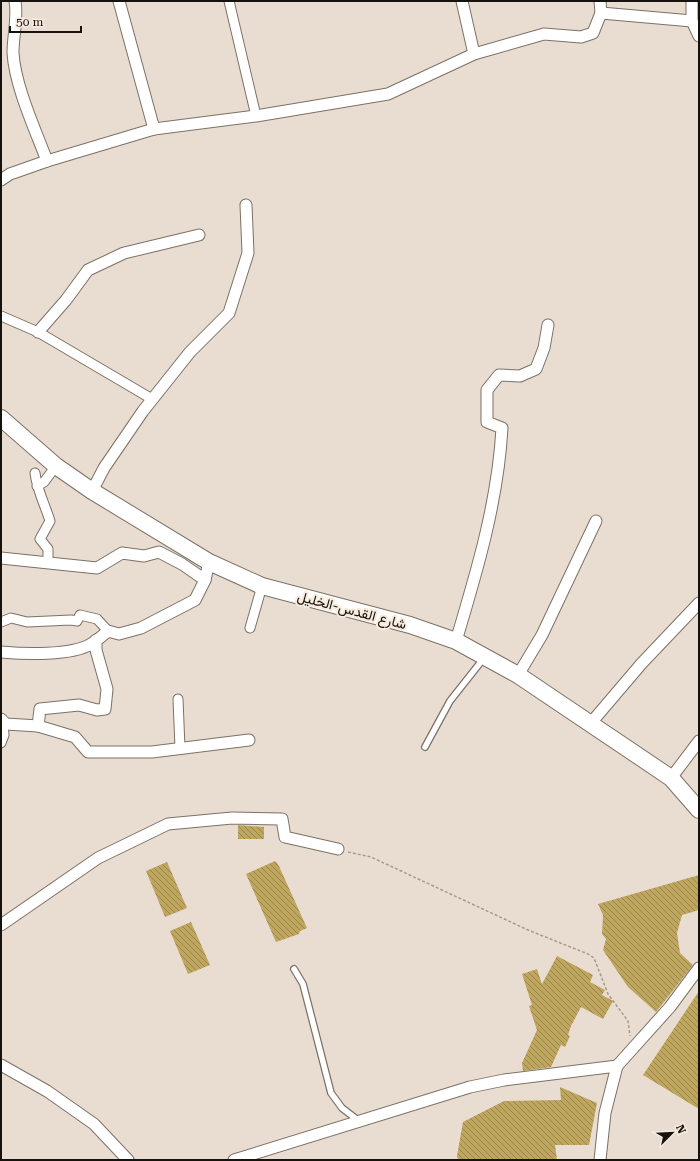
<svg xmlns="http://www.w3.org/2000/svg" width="700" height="1161" viewBox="0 0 700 1161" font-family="'Roboto Serif',Vazirmatn,serif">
	<defs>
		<pattern id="building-back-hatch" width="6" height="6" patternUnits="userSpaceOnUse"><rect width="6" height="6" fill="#bea65e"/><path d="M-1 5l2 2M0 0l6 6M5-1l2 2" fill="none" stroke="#99864c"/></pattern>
	</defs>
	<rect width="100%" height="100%" fill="#e9ddd1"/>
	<g fill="url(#building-back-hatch)">
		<polygon points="238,825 264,827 264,839 238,839"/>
		<polygon points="275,861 278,864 307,928 300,931 299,934 276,942 246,874"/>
		<polygon points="167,862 187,908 165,917 146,871"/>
		<polygon points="699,875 699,910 682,915 677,933 680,953 693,965 656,1012 628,987 603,950 606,939 602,934 603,915 598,904"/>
		<polygon points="191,922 210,965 188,974 170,931"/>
		<polygon points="557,956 593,975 590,982 605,990 602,995 613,1001 603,1019 581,1007 571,1026 568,1035 570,1036 565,1047 561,1045 551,1067 523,1071 522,1063 537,1030 529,1006 532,1005 522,974 537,969 542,984"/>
		<polygon points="699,991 699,1109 643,1075"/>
		<polygon points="560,1087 597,1103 589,1145 555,1145 557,1160 458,1160 457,1156 463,1122 504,1101 561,1100"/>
	</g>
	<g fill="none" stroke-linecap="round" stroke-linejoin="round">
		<defs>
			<g id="service">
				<polyline points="425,747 450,701 484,658"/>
				<polyline points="294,969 303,984 331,1093 342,1108 359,1121"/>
			</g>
			<g id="pedestrian">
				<polyline points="229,1 256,116"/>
				<polyline points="1,316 38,332 152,399"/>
				<path d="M35,473C37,490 45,505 50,521L40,539L48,549V562"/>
				<polyline points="37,486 44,482 56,466"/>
				<polyline points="1,622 11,618 27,622 71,620 77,621 80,615 97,619 108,631"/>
				<polyline points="250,628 262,586"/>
				<polyline points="178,699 180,748"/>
				<polyline points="1,743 4,735 3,724"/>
			</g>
			<g id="minor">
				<path d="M15,1C18,18 13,35 13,53C15,86 35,129 47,161"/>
				<polyline points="119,1 154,129"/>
				<polyline points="462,1 474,54"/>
				<polyline points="600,1 601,13"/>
				<polyline points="692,1 692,21 699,36"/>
				<polyline points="1,180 10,174 47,161 154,129 256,116 388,94 474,54 544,34 581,37 593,33 601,13 692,21"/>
				<polyline points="38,332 66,300 88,270 124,253 199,235"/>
				<polyline points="92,491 104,468 143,411 190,352 229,313 248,253 246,205"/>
				<polyline points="1,558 97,568 122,553 144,556 159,552 182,564 205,580"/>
				<path d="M456,641C477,571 498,501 502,428L487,422V390L499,375L520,376L536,369L544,348L548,325"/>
				<path d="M1,652C24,654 71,656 91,644C97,641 102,636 108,631L119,634L141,628L195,600L205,580L209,562"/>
				<polyline points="518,675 542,635 596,521"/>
				<polyline points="1,719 6,724 38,726 75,737 88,752 152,752 249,740"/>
				<polyline points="590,724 642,663 699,603"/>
				<polyline points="38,726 40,709 79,705 97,710 105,709 107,689 96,650 96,640"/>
				<polyline points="671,778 699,741"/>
				<polyline points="1,925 98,858 168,824 232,818 282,819 285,837 338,849"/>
				<polyline points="1,1065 47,1091 94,1124 128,1160"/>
				<polyline points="234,1160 470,1087 504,1080 617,1066"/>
				<polyline points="600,1160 605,1113 617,1066 670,1007 699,968"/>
			</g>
			<polyline id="secondary" points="1,418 56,466 92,491 209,562 262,586 410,625 456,641 518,675 671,778 699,810"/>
		</defs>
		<use href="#service" stroke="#7c7166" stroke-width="8"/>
		<use href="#pedestrian" stroke="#7c7166" stroke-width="11"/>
		<use href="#minor" stroke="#7c7166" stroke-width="13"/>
		<use href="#secondary" stroke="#7c7166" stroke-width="18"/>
		<polyline stroke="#a39a90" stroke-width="1.5" stroke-dasharray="3 2" stroke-linecap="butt" points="348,852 371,857 528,930 588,954 594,958 608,994 628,1021 630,1036"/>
		<use href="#service" stroke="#fff" stroke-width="5.5"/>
		<use href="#pedestrian" stroke="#fff" stroke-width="9"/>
		<use href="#minor" stroke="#fff" stroke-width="11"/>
		<use href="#secondary" stroke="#fff" stroke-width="16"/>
	</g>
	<g text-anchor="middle" stroke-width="4" stroke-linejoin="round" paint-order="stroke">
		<g font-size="14" fill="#16120e" stroke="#f7eade">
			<text transform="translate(352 610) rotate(15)" y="5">شارع القدس-الخليل</text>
		</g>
	</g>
	<rect width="700" height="1161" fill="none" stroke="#16120e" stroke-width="4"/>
	<g transform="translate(672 1133) rotate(66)" stroke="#f7eade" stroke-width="3" paint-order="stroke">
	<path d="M0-3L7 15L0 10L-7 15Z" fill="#16120e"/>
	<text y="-6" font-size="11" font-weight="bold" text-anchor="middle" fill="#16120e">N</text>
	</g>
	<path d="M10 26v6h71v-6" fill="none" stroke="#16120e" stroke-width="2"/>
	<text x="16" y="26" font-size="12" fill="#16120e" stroke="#f7eade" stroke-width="3" paint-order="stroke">50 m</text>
</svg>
